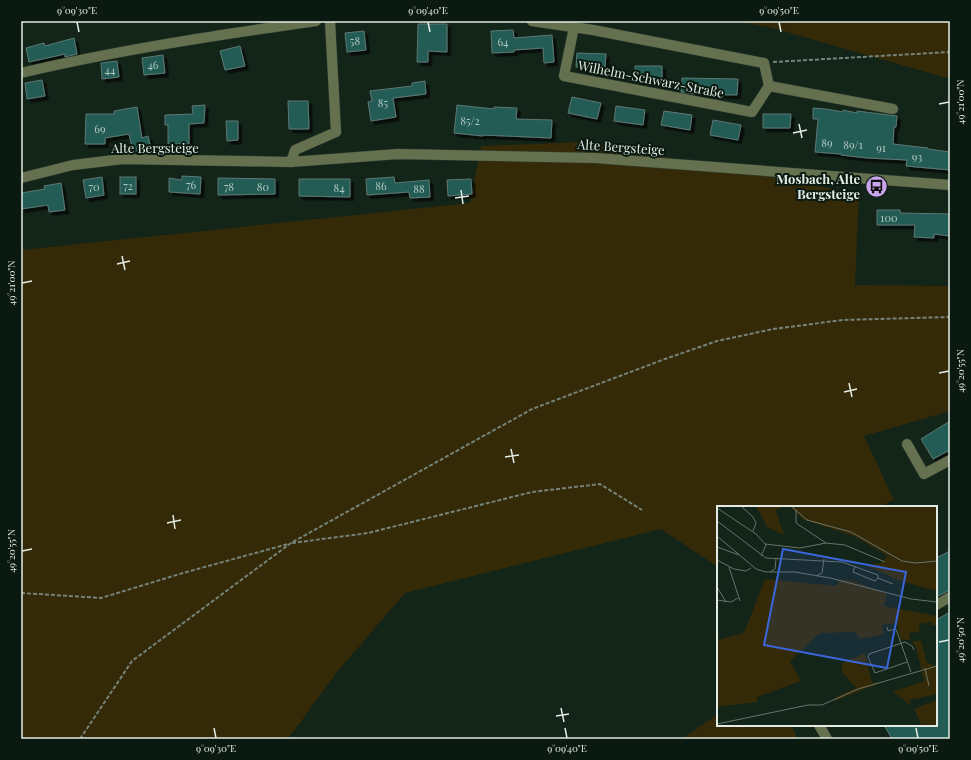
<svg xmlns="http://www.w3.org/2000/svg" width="971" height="760" viewBox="0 0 971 760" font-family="'Playfair Display',serif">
	<defs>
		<filter id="shadow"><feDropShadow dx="3.5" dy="3.5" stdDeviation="0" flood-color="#0009"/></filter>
	</defs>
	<rect width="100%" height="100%" fill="#132419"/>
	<g fill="#342a08">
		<polygon points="737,21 950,21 950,78 943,77 773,28"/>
		<polygon points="584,142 859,194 855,285 950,286 950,411 864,436 894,500 879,507 718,507 718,567 661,529 405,593 338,671 288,739 21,739 21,250 470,203 481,146"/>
		<polygon points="718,714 718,725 791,725 798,739 682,739"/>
	</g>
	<g fill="#215b54" stroke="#5e7874" filter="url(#shadow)">
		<polygon points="418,24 447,24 447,52 428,51 428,62 417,62"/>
		<polygon points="513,30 514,38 552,35 554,62 544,63 543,48 514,50 514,52 492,53 491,31"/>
		<polygon points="364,31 366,50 347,52 345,33"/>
		<polygon points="74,38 77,54 65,57 65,54 29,62 26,48 44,43 45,46"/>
		<polygon points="240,46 245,66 225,70 220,51"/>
		<polygon points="577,53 606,54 605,67 576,67"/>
		<polygon points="163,55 165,73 144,75 142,58"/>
		<polygon points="117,61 119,77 102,79 101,63"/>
		<polygon points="635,66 662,66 662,81 636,81"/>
		<polygon points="682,78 738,79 737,95 694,94 681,92"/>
		<polygon points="42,80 45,96 27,99 25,83"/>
		<polygon points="425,81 426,94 393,98 396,117 371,121 368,102 372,101 370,91 412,86 412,83"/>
		<polygon points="572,97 601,103 597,119 568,113"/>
		<polygon points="288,101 308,101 309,129 289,129"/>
		<polygon points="205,105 204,123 189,124 189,144 168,144 168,125 165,125 165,115 193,114 192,106"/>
		<polygon points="457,105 494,109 494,107 517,108 516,119 552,120 551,138 483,135 483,136 454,133"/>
		<polygon points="616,106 645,110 643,125 614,121"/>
		<polygon points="137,107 142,138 148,136 151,148 133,152 129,134 105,138 105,144 85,144 86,114 114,114 114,111"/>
		<polygon points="813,108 826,109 843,112 843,110 857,113 857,111 897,116 896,127 894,127 893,144 928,148 928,149 950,152 950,170 906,166 907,160 867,158 841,155 841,154 815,152 818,119 813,119"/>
		<polygon points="664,111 692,115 690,130 661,125"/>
		<polygon points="763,114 791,114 790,128 763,128"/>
		<polygon points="713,120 741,125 738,140 710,135"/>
		<polygon points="226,121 238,121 238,140 227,141"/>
		<polygon points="182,176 201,177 200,194 169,192 169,178 182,180"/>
		<polygon points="102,177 104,195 86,198 83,180"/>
		<rect x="120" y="177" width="16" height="17"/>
		<polygon points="394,177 395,183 429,180 430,197 410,198 409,192 367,195 366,179"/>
		<polygon points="218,178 275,179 275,194 218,195"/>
		<polygon points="299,179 350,179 350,197 299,196"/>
		<polygon points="471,179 472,194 448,196 447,180"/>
		<polygon points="61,183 65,210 49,212 48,205 21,209 21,193 45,189 44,186"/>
		<polygon points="877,210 900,210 900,213 950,214 950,236 934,234 934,238 914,237 915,225 877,225"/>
		<polygon points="950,421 950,450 933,459 921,439"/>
		<polygon points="950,551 950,590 936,597 936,558"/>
		<polygon points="950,612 950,739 892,739 884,725 936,725 936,620"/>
	</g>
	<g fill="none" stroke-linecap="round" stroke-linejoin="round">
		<defs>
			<g id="minor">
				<polyline points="532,21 593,30 764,63 769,86 752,112 564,76 574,27"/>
				<path d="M21,73C118,50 218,35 316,21"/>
				<polyline points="769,86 893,109"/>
				<polyline points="291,162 295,150 336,132 330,21"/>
				<polyline points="21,178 73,165 123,159 291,162 398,154 595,158 950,185"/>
				<polyline points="907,444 924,474 950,460"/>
				<polyline points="936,605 950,597"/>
				<polyline points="819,725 827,739"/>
			</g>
		</defs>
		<use href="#minor" stroke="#304035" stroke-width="11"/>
		<g stroke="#758379" stroke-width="2" stroke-dasharray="4 2" stroke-linecap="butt">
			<polyline points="773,62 950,52"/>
			<polyline points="292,543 368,533 532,492 600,484 642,510"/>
			<polyline points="21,593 101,598 183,573 288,544"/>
			<polyline points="80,739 132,661 291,543 532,409 665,359 717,341 773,329 843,320 950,317"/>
		</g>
		<use href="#minor" stroke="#65714e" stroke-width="10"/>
	</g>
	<path fill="none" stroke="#e2ece4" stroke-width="1.5" d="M77,22L79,32M428,22L430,32M779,22L781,32M939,104L949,102M799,124L802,138M793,133L807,130M461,190L463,204M455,198L469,196M122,256L125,270M117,264L130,261M22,283L32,281M939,373L949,371M849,383L852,397M844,392L857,389M511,449L514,463M505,457L519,455M173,515L175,529M167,523L181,520M22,551L32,549M939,642L949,640M561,708L564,722M556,716L569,714M214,728L216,738M565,728L567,738M916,728L918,738"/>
	<defs>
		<symbol id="bus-disc" viewBox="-11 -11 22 22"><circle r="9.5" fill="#c9a5ee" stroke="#0a1a10"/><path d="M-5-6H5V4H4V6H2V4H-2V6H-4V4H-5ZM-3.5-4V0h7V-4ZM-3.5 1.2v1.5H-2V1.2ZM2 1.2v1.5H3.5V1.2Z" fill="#111"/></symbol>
	</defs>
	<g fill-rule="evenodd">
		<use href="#bus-disc" x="864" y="174" width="25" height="25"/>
	</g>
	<g text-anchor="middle" stroke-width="4" stroke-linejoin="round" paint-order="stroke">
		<g font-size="11" fill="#b2c8c0">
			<text x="355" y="45">58</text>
			<text x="503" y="46">64</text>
			<text x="153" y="69">46</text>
			<text x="110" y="74">44</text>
			<text x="383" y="107">85</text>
			<text x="470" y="125">85/2</text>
			<text x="100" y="133">69</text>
			<text x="827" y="147">89</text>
			<text x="853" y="149">89/1</text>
			<text x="881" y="152">91</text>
			<text x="917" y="161">93</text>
			<text x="191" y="189">76</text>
			<text x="128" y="190">72</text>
			<text x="381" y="190">86</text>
			<text x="94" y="191">70</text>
			<text x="229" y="191">78</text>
			<text x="263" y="191">80</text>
			<text x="339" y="192">84</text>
			<text x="419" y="193">88</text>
			<text x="889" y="222">100</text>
		</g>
		<g font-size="13" fill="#e2ece4" stroke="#0a1a10">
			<text transform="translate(651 79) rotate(11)" y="5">Wilhelm-Schwarz-Straße</text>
			<text transform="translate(621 147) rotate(4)" y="5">Alte Bergsteige</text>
			<text x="155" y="153">Alte Bergsteige</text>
		</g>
		<g font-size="13" font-weight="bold" fill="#e2ece4" stroke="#0a1a10" text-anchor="end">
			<text x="860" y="184">Mosbach, Alte<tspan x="860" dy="15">Bergsteige</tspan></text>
		</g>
	</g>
	<g transform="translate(717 506)">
		<rect width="220" height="220" fill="#132419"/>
		<path d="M39,0H69L59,4L67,29L50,21ZM72,0H220V85L183,75L148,59L163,57L171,50L139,31L87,14ZM48,73L120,80L123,73L136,75L170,88L167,100L220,110V119H214L215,116L202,118L203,126L192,127L193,134H189L183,133L180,117L165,119L167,128L144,133L137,126L103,127L73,155L84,175L40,191V196L0,201V134L27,127ZM204,134L210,157L220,160V188L192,194L195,200L176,186L207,175L199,141L195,136ZM148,147L155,177L161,176V178L118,195L117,192L139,182L125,166V157ZM220,194V220H205L197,203Z" fill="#342a08"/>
		<path fill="none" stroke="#66746a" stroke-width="1" d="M24,0L36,11L39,17L36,25M74,0L90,14L134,26L185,55L199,57L220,55M0,2L39,28L49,39L44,50M79,4V17L109,37M0,15L49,52L125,56L161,69V72L176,78M0,30L39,63L49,66H78L113,72L194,93L220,96M48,38L83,42L109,37L128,39L168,56M0,41L22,49M0,54L17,63L29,65L34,62M138,60L136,66L158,75L161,72M12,61L23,95M53,66L58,63L59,53M99,70L105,67L107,53M0,81L9,96M0,94L14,96L21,92M170,121L171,125L179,123L194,166M190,156L158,167L151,151L152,148L188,136L195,140L197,144M208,162L212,180M0,218L91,199H105L141,183L220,160"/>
		<path fill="#3b66da" fill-opacity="0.15" stroke="#3b66da" stroke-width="2" d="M66,43L189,66L170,162L47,139Z"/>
		<rect width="220" height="220" fill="none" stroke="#e2ece4" stroke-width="2"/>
	</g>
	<rect width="971" height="760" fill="none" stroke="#0a1a10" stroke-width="44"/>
	<rect x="22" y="22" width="927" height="716" fill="none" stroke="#e2ece4" stroke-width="1.5"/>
	<g font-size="10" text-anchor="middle" fill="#e2ece4">
		<text x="77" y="14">9°09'30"E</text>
		<text x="428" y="14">9°09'40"E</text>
		<text x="779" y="14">9°09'50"E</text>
		<text transform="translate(960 102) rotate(-90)" y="4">49°21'00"N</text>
		<text transform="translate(11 283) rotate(-90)" y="4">49°21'00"N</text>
		<text transform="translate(960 371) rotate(-90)" y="4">49°20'55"N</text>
		<text transform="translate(11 551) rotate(-90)" y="4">49°20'55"N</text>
		<text transform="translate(960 640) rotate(-90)" y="4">49°20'50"N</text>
		<text x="216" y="752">9°09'30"E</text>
		<text x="567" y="752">9°09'40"E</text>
		<text x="918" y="752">9°09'50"E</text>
	</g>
</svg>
